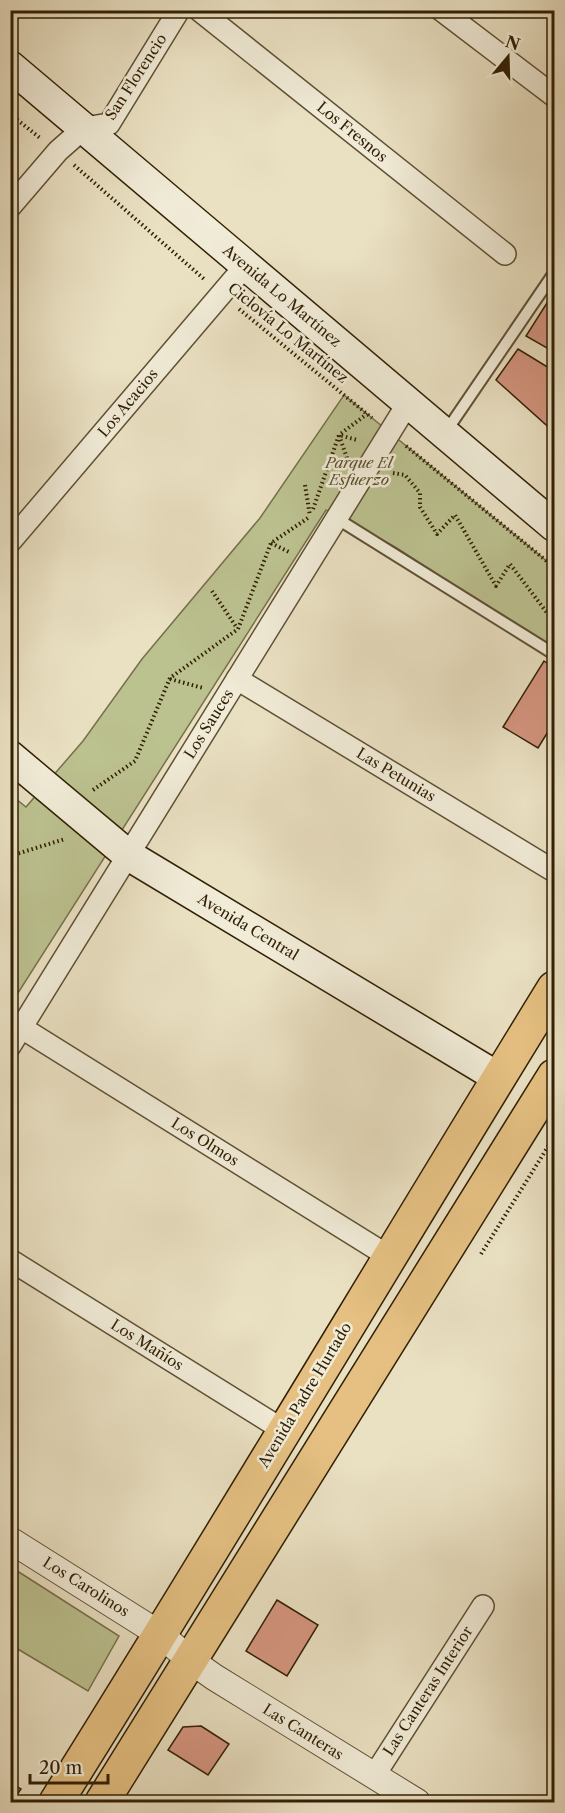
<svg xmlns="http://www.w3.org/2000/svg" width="565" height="1813" viewBox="0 0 565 1813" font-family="'Libre Caslon Text',serif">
	<rect width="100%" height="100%" fill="#eae1c3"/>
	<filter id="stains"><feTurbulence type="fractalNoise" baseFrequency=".00333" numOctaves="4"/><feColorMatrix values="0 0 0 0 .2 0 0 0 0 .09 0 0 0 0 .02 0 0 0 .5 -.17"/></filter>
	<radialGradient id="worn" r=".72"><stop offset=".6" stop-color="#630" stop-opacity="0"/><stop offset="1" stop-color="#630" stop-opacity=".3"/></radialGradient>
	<g fill="#bcc190" stroke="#76704a" stroke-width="1.5">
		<polygon points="344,395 554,567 554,656 485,611 437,574 395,547 326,510 11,1004 11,795 26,807 83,741 142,659 260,518"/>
		<polygon points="11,1567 119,1636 88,1691 11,1645"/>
	</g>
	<g fill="#d59580" stroke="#311f04" stroke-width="1.5">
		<polygon points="552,295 554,296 554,352 526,336"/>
		<polygon points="518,349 554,371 554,432 496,380"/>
		<polygon points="544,661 554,668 554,722 538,748 503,727"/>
		<polygon points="277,1600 318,1625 287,1676 246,1651"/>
		<polygon points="201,1726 229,1744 208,1775 168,1750 183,1727"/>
		<polygon points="10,1783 21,1789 12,1802 10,1802"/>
	</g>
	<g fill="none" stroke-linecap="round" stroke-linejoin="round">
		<defs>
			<g id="service">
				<polyline points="445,433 554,273"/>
				<polyline points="336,518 554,654"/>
			</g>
			<g id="minor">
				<polyline points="199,10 505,254"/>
				<polyline points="441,10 554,96"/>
				<polyline points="10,207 58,151 84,128 109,124 179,10"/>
				<polyline points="10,542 246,265"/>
				<polyline points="237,679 554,871"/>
				<polyline points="22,1028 388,1256"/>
				<polyline points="10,1046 408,403"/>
				<polyline points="10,1260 283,1430"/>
				<polyline points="374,1776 483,1606"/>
			</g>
			<polyline id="tertiary" points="10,1540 161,1635 190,1660 214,1677 417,1802"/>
			<g id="secondary">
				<polyline points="10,66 554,526"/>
				<polyline points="10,756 128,855 499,1078"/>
			</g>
			<g id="primary">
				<path d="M56,1802C225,1533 387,1259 554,988"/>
				<polyline points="102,1802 554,1076"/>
			</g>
		</defs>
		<use href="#service" stroke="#5f5034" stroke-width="14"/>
		<use href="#minor" stroke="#5f5034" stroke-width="24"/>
		<use href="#tertiary" stroke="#5f5034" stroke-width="28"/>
		<use href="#secondary" stroke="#311f04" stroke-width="33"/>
		<use href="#primary" stroke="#311f04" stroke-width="36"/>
		<g stroke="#311f04" stroke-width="4" stroke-dasharray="1.5 3" stroke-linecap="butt">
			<polyline points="10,114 40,138"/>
			<polyline points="74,165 204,279"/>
			<polyline points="239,309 372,418"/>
			<polyline points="406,446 554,567"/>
			<polyline points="347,458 339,435 367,414"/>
			<polyline points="393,473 405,475 420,493 420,507 437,534 455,515 496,586 510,564 554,622"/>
			<polyline points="305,485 310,516"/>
			<polyline points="313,509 339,435 357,440"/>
			<polyline points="271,543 289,552"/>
			<polyline points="212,591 237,628"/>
			<polyline points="170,679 203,688"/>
			<polyline points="93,790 135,761 170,678 238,629 271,543 308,518"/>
			<polyline points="10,856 65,839"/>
			<polyline points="481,1254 554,1137"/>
		</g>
		<use href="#service" stroke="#f1ecd8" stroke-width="10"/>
		<use href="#minor" stroke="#f1ecd8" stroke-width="21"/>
		<use href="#tertiary" stroke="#f1ecd8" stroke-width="26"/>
		<use href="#secondary" stroke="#f1ecd8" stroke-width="30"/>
		<use href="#primary" stroke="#e5c082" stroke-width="33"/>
	</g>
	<g text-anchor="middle" stroke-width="5" stroke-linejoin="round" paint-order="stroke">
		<g font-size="15" fill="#311f04" stroke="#f1ecd8">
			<text transform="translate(136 77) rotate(-57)" y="5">San Florencio</text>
			<text transform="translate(352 132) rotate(39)" y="5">Los Fresnos</text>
			<text transform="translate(282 296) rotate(40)" y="5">Avenida Lo Martínez</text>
			<text transform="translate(288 333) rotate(39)" y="5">Ciclovía Lo Martínez</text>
			<text transform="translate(128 403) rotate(-50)" y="5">Los Acacios</text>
			<text transform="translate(209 724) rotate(-58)" y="5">Los Sauces</text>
			<text transform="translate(396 775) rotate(31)" y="5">Las Petunias</text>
			<text transform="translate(248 927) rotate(31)" y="5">Avenida Central</text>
			<text transform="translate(205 1142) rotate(32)" y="5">Los Olmos</text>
			<text transform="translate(147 1345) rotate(32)" y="5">Los Mañíos</text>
			<text transform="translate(305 1395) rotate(-59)" y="5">Avenida Padre Hurtado</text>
			<text transform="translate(86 1587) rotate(32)" y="5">Los Carolinos</text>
			<text transform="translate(428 1691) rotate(-57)" y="5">Las Canteras Interior</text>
			<text transform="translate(303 1732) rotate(32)" y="5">Las Canteras</text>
		</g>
		<g font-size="15" font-style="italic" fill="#5b502e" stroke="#f1ecd8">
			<text x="359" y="468">Parque El<tspan x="359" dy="17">Esfuerzo</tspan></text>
		</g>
	</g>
	<rect width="565" height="1813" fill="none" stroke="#eae1c3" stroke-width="36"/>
	<rect x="12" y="12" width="541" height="1789" fill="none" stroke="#311f04" stroke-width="3"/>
	<rect x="18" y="18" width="529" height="1777" fill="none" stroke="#311f04" stroke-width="1.5"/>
	<g transform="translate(508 57) rotate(19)" stroke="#f1ecd8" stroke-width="4.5" paint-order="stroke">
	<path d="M0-4.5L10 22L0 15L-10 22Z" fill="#311f04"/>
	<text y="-9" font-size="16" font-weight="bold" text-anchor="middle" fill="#311f04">N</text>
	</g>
	<path d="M30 1774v9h78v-9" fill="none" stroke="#311f04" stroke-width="3"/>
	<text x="39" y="1774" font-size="18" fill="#311f04" stroke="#f1ecd8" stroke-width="4.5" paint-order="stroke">20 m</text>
	<rect width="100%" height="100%" filter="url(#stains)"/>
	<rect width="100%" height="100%" fill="url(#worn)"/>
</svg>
